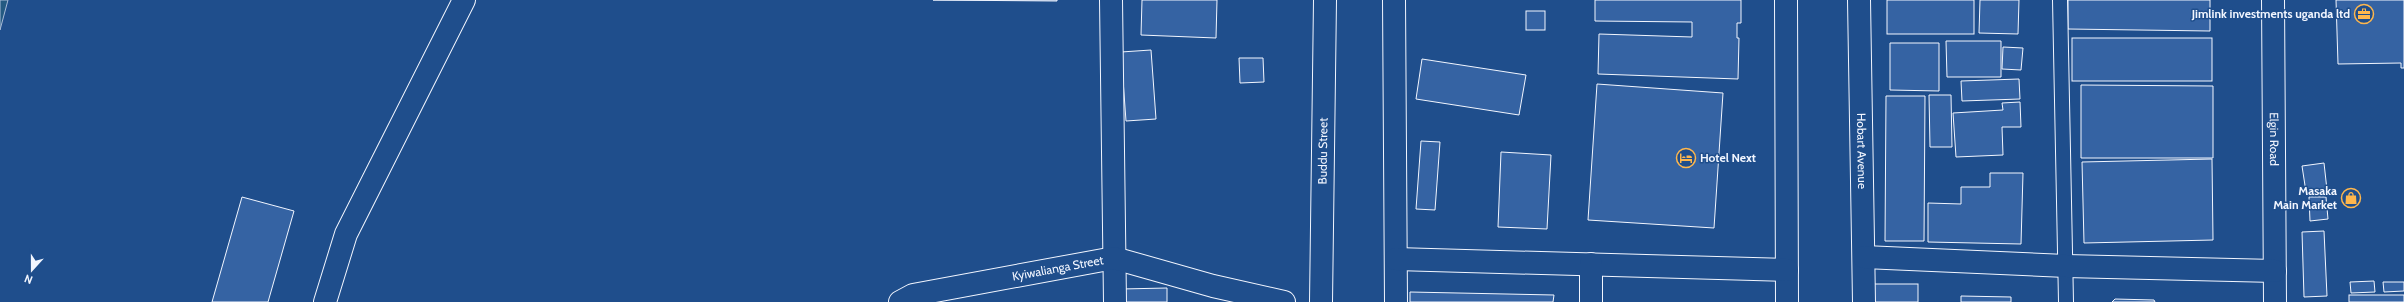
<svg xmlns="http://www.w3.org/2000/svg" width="2404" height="302" viewBox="0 0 2404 302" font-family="Cabin,sans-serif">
	<rect width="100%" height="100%" fill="#1f4e8c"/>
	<polygon fill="#245a82" stroke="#a8bbd7" points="0,0 8,0 0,30"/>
	<g fill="#3563a3" stroke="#f2f6ff">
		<polygon points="933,0 1057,0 1057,1"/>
		<polygon points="1142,0 1217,0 1216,38 1141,35"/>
		<polygon points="1595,0 1741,0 1741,23 1737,23 1737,38 1739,38 1738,79 1598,74 1599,34 1692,37 1692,22 1595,21"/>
		<rect x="1887" y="0" width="87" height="34"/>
		<polygon points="1980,0 2019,0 2018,34 1979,33"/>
		<polygon points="2068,0 2210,0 2210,31 2068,29"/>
		<polygon points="2336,0 2404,0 2404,68 2401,68 2401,63 2338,64"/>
		<rect x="1526" y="11" width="19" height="19"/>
		<rect x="2072" y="38" width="140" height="43"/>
		<polygon points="1946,41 2001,41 2001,77 1947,77"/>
		<polygon points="1890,43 1939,43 1939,91 1890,90"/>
		<polygon points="2003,47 2023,48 2021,70 2002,69"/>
		<polygon points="1151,50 1156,119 1126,121 1121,52"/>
		<polygon points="1239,58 1263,58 1264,82 1240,83"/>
		<polygon points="1422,59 1526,75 1519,115 1416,99"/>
		<polygon points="2019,79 2020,99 1962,101 1961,81"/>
		<polygon points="1597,84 1723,93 1714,228 1588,220"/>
		<polygon points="2081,85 2213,86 2213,158 2081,158"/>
		<polygon points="1929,95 1951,95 1952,147 1930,147"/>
		<polygon points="1886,96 1925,96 1924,241 1885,241"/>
		<polygon points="2020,102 2021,127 2002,127 2003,155 1956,157 1953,113 2003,110 2002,103"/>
		<polygon points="1421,141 1440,142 1435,210 1416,209"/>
		<polygon points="1501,152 1551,155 1547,229 1498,227"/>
		<polygon points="2212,159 2213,240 2084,243 2082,162"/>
		<polygon points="2324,163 2327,190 2306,192 2302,166"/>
		<polygon points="1990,173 2023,173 2021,244 1928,242 1928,203 1961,204 1961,187 1990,187"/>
		<polygon points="242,197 294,211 268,302 212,302"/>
		<polygon points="2309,197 2326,197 2328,219 2310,221"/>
		<polygon points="2324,231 2327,296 2304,297 2302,232"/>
		<polygon points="2374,281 2375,292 2351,293 2350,282"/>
		<polygon points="2383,282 2404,282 2404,291 2384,292"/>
		<rect x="1867" y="284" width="51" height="18"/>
		<polygon points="1167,288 1167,302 1121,302 1121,289"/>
		<polygon points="1410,292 1554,295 1553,302 1410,302"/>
		<rect x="2349" y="295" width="55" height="7"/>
		<polygon points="1961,296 2011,297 2011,302 1961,302"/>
		<polygon points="2115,299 2154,300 2155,302 2112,302"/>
	</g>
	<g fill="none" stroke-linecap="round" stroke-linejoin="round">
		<defs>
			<polyline id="service" points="2060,0 2066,302"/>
			<g id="minor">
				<polyline points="1111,0 1115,302"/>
				<polyline points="1394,0 1396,302"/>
				<polyline points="1786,0 1787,302"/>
				<path id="s1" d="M1859,0L1864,302"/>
				<path id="s2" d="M2273,0L2275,302"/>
				<polyline points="1864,257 2066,266 2275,271"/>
				<polyline points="1396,259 1787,270"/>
				<polyline points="325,302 346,234 464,0"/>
				<path id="s3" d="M900,302L913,295L1114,258L1213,286L1284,302"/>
				<path id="s4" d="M1321,302L1325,0"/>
				<polyline points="1591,302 1591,264"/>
			</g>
		</defs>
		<use href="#service" stroke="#f2f6ff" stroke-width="16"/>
		<use href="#minor" stroke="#f2f6ff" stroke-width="24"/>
		<use href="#service" stroke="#1f4e8c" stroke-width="14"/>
		<use href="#minor" stroke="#1f4e8c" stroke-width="22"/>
	</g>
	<defs>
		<symbol id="office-ring" viewBox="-11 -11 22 22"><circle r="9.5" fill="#1f4e8c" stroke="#ffb74d" stroke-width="1.5"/><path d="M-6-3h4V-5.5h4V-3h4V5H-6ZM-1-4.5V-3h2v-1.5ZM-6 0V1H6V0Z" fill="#ffb74d"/></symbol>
		<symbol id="hotel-ring" viewBox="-11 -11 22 22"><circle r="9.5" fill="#1f4e8c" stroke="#ffb74d" stroke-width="1.5"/><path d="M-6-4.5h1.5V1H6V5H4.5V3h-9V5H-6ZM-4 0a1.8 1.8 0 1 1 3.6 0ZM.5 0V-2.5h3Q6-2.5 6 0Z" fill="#ffb74d"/></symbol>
		<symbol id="shop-ring" viewBox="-11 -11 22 22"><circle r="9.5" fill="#1f4e8c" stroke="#ffb74d" stroke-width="1.5"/><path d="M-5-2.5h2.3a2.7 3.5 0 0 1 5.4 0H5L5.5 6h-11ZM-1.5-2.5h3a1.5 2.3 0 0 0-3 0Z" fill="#ffb74d"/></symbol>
	</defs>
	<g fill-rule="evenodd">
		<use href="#office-ring" x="2353" y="3" width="22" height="22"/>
		<use href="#hotel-ring" x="1675" y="147" width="22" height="22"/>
		<use href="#shop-ring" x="2340" y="187" width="22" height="22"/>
	</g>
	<g text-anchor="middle" stroke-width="3" stroke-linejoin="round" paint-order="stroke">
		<g font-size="12" font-weight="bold" fill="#f2f6ff" stroke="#1f4e8c" text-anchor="end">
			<text x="2350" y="18">Jimlink investments uganda ltd</text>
			<text x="1700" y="162" text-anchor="start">Hotel Next</text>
			<text x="2337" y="195">Masaka<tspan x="2337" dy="14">Main Market</tspan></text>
		</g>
		<g font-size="12" fill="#f2f6ff" stroke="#1f4e8c">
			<text dy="4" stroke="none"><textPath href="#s2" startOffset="139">Elgin Road</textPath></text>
			<text dy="4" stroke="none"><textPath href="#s4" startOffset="151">Buddu Street</textPath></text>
			<text dy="4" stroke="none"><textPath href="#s1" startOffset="151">Hobart Avenue</textPath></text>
			<text dy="4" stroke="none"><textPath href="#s3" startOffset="162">Kyiwalianga Street</textPath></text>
		</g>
	</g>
	<g transform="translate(32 270) rotate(201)" stroke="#1f4e8c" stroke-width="3" paint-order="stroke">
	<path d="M0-3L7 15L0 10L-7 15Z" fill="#f2f6ff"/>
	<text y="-6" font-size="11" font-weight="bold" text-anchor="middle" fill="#f2f6ff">N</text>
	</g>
</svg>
